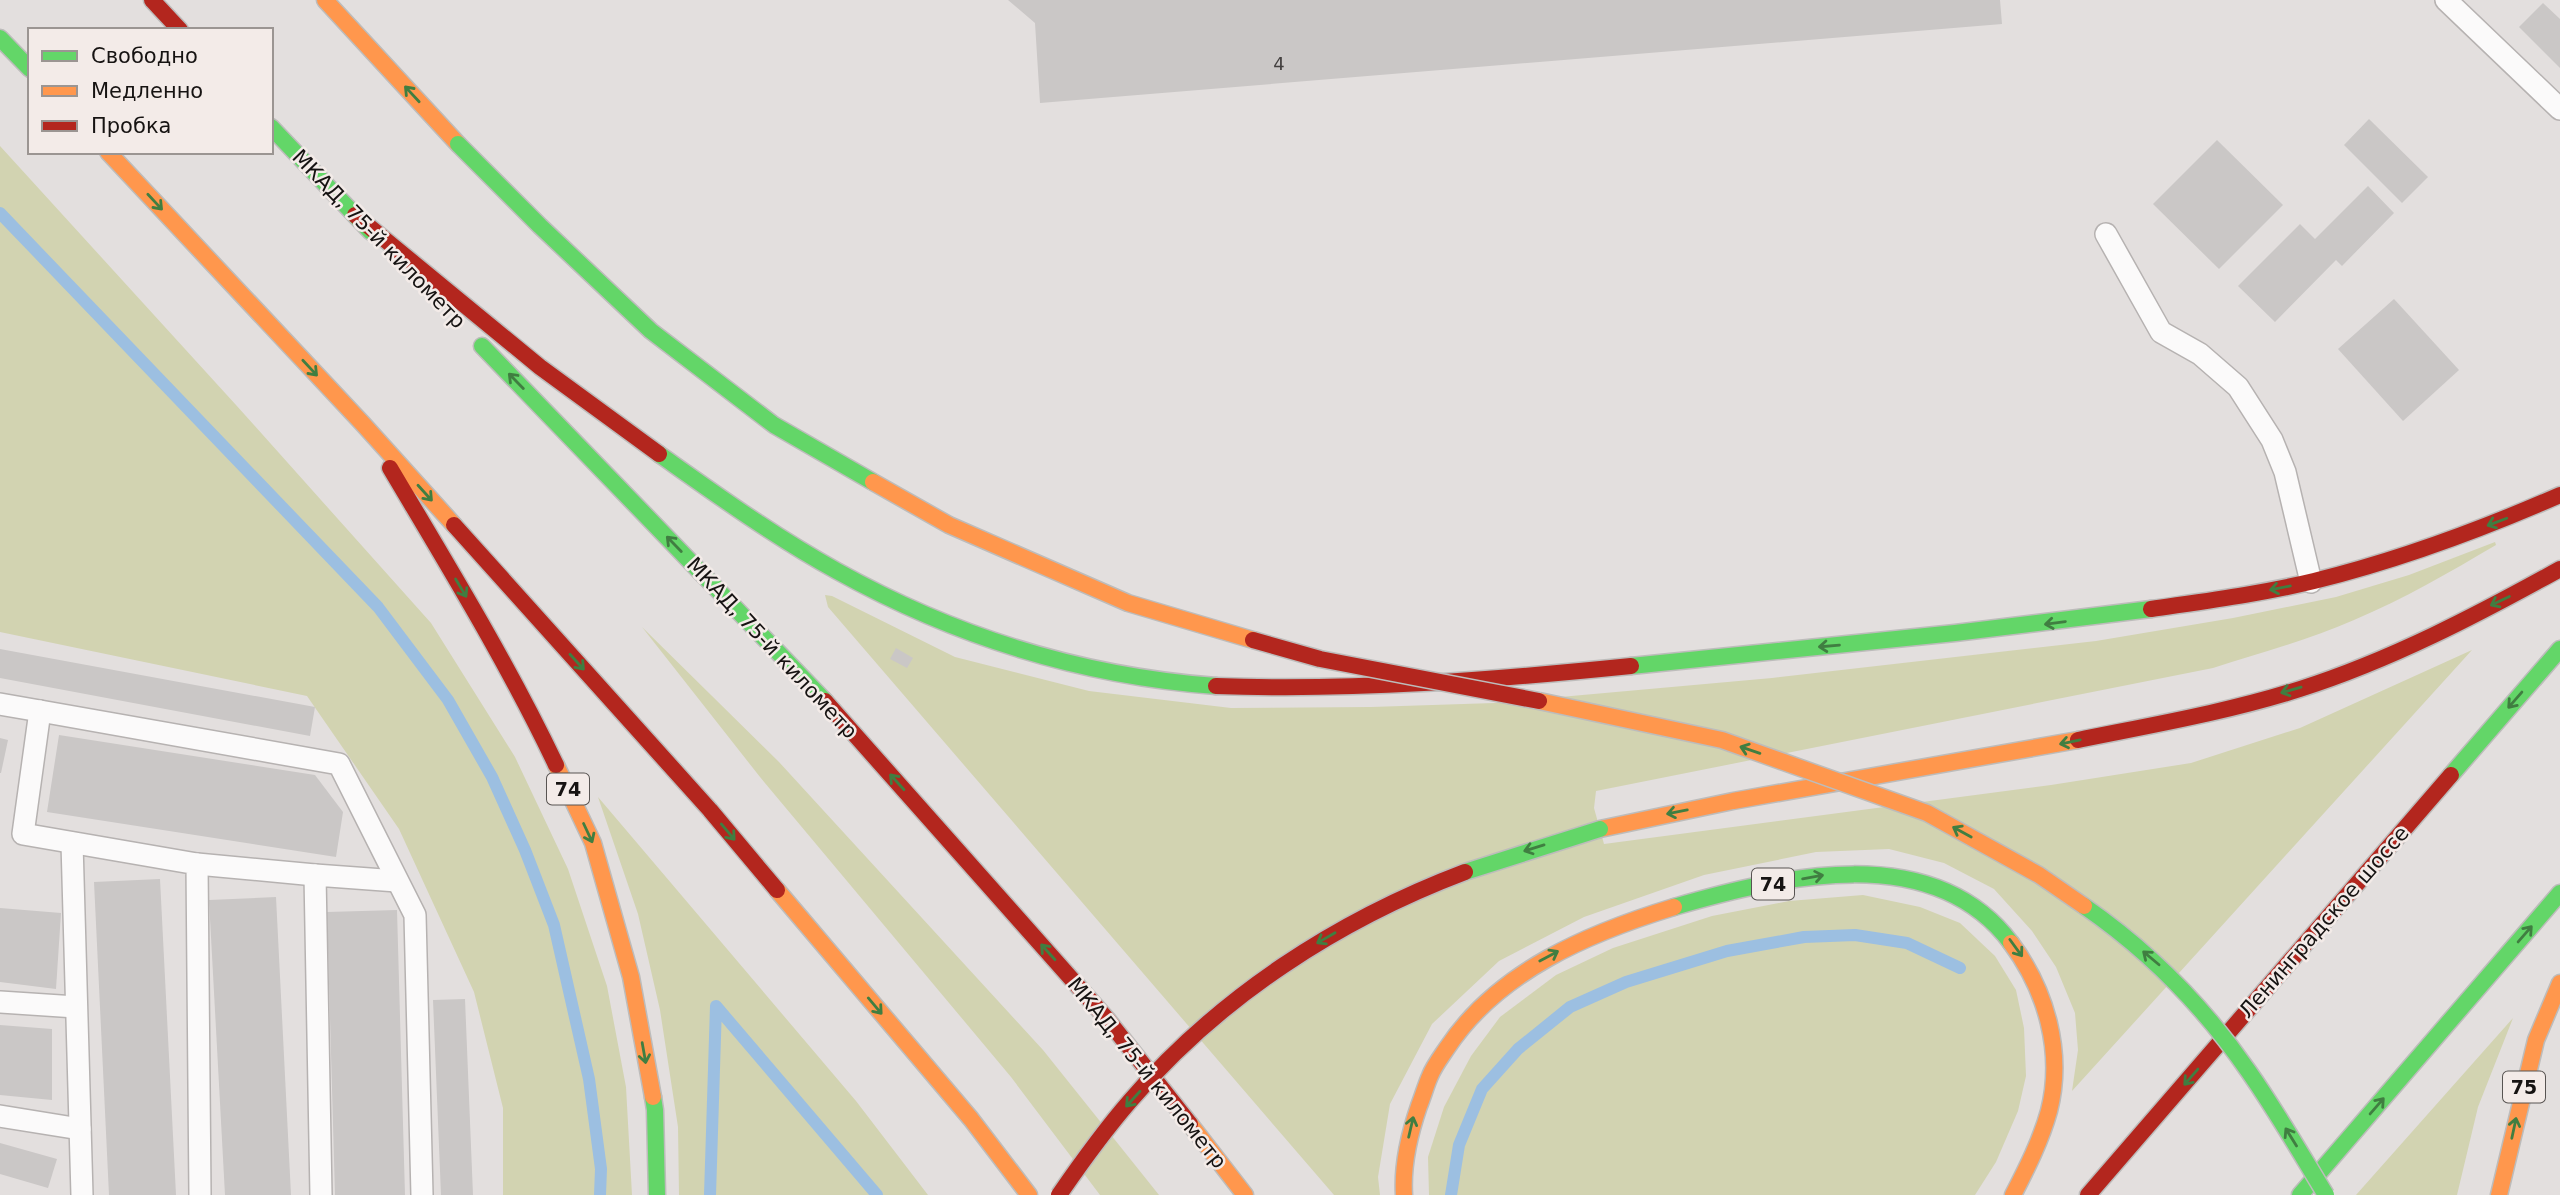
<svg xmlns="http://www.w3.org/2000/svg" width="2560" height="1195" viewBox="0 0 2560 1195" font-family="'DejaVu Sans',sans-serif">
	<rect width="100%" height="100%" fill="#e3dfde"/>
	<g fill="#d2d3b1">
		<polygon points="0,146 236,405 431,623 515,757 568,869 607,986 626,1087 632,1195 503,1195 503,1108 474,992 399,829 307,696 0,632"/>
		<path d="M2495,542L2496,545C2450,572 2404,599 2354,620C2308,640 2260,653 2213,668L1596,791L1594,808L1604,844L2051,785L2191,763L2300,728L2472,650L2072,1091L2078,1050L2075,1013L2056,967L2032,931L1994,889L1944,863L1889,849L1816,852L1704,875L1584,917L1499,961L1432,1024L1390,1104L1378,1177L1380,1195H1334L828,607L825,595L832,596L955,657L1089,691L1231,708L1371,707L1494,703L1772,678L2096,641L2233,618L2336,597L2409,575Z"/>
		<polygon points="642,627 779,762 1043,1050 1159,1195 1100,1195 1011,1077 760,777"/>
		<polygon points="598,797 856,1101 928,1195 679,1195 678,1127 660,1010 638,914"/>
		<polygon points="1863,895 1920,907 1960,923 1995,956 2016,990 2024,1028 2026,1076 2018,1111 1996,1162 1975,1195 1429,1195 1428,1157 1444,1107 1471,1056 1500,1017 1556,975 1613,948 1712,916 1789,901"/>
		<polygon points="2513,1018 2478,1107 2457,1195 2356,1195"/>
	</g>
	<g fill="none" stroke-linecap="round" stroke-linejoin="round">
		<g stroke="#9cbfe1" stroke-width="12">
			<polyline points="0,213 378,607 448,700 492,777 525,850 554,925 589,1079 601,1169 600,1195"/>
			<polyline points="710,1195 716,1006 877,1195"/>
			<polyline points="1451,1195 1459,1145 1482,1089 1518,1049 1570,1007 1626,982 1727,951 1804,937 1855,935 1907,943 1960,968"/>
		</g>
	</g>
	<g fill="#cac7c6">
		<polygon points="1008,0 2000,0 2002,24 1040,103 1035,23"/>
		<polygon points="2543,3 2560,19 2560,68 2519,27"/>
		<polygon points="2369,119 2428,177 2402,203 2344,145"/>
		<polygon points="2217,140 2283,205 2219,269 2153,204"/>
		<polygon points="2368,186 2394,213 2342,266 2336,260 2275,322 2238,286 2300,224 2315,239"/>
		<polygon points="2394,299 2459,370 2403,421 2338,349"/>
		<polygon points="896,648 913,658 907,668 890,659"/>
		<polygon points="0,649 315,707 310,736 0,678"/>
		<polygon points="59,735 315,775 343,812 336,857 47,812"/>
		<polygon points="0,738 8,740 1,773 0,773"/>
		<polygon points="160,879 176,1195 109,1195 94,882"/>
		<polygon points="276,897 291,1195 225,1195 209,900"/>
		<polygon points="0,908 61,913 56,989 0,982"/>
		<polygon points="397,910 405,1195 335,1195 327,912"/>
		<polygon points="465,999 473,1195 441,1195 433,1000"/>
		<polygon points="0,1025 52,1029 52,1100 0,1095"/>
		<polygon points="0,1143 57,1159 48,1188 0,1174"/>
	</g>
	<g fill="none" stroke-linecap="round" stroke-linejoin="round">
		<defs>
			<g id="lane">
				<polyline points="2446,0 2560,109"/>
				<polyline points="2106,234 2161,332 2200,354 2238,387 2272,440 2285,472 2311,582"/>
				<polyline points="0,704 40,711"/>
				<polyline points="72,843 82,1195"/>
				<polyline points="197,864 315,875"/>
				<polyline points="0,1002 76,1007"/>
				<polyline points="0,1116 80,1129"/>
				<polyline points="200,1195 197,864 23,834 40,711 339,764 415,915 422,1195"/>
				<polyline points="321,1195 315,875 397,881"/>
			</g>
			<g id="fast">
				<polyline points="0,38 30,69"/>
				<polyline points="271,127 371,232"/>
				<polyline points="482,346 825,701"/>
				<path d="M659,454C717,495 775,537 837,571C954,636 1082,676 1216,686"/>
				<polyline points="1631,666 1955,633 2151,609"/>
				<polyline points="2451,775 2560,649"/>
				<path d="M1674,907C1781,876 1933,839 2011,943"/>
				<polyline points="653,1097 655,1110 657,1195"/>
				<polyline points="2300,1195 2560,893"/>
			</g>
			<g id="slow">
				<polyline points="325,0 458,144"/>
				<polyline points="108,152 363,424 454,525"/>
				<polyline points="556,765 593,843 631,977 653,1097"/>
				<polyline points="1600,829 1733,801 2078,740"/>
				<polyline points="777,890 971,1119 1029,1195"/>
				<path d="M2011,943C2046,990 2064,1052 2049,1111C2041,1140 2027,1168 2013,1195"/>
				<polyline points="1190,1124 1245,1195"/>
				<path d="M1404,1195C1402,1164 1409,1135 1419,1106C1423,1096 1426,1085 1430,1076C1434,1066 1441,1057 1447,1048C1498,971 1589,933 1674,907"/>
				<polyline points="2499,1195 2536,1040 2560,983"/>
			</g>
			<g id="jam">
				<polyline points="152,0 180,30"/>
				<polyline points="355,215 540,367 659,454"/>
				<path d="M390,468C448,566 507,662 556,765"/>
				<polyline points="454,525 710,810 777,890"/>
				<path d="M2151,609C2205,601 2260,594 2314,581C2399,560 2480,530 2560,495"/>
				<path d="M1216,686C1355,691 1492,680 1631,666"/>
				<polyline points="825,701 1107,1019 1190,1124"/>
				<path d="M2078,740C2152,725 2228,712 2300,689C2391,660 2477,615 2560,569"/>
				<polyline points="2088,1195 2451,775"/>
			</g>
		</defs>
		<use href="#lane" stroke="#b6b2b1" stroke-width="24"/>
		<use href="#fast" stroke="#bdbcbb" stroke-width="19"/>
		<use href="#slow" stroke="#bdbcbb" stroke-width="19"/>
		<use href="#jam" stroke="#bdbcbb" stroke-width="19"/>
		<use href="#lane" stroke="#fbfafa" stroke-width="21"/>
		<use href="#fast" stroke="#63d668" stroke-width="16"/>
		<use href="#slow" stroke="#ff974d" stroke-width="16"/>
		<use href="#jam" stroke="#b3261e" stroke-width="16"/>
		<defs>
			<g id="fast-bridge">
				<polyline points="458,144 540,226 651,331 774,425 873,482"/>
				<polyline points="1465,872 1600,829"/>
				<path d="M2084,906C2149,951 2205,1008 2249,1072C2277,1112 2301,1154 2326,1195"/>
			</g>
			<g id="slow-bridge">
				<polyline points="873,482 949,525 1128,603 1253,640"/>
				<polyline points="1539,701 1722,740 1927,813 2039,875 2084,906"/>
			</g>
			<g id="jam-bridge">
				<polyline points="1253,640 1320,659 1539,701"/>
				<path d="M1059,1195C1081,1163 1104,1131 1130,1101C1219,997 1338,920 1465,872"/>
			</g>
		</defs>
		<use href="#fast-bridge" stroke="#bdbcbb" stroke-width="19" stroke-linecap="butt"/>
		<use href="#slow-bridge" stroke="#bdbcbb" stroke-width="19" stroke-linecap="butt"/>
		<use href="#jam-bridge" stroke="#bdbcbb" stroke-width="19" stroke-linecap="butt"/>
		<use href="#fast-bridge" stroke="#63d668" stroke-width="16"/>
		<use href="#slow-bridge" stroke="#ff974d" stroke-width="16"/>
		<use href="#jam-bridge" stroke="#b3261e" stroke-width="16"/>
	</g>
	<defs><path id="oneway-shaft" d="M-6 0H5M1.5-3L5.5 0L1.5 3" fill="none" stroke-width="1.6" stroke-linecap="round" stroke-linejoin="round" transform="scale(1.75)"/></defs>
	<g stroke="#407e41">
		<use href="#oneway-shaft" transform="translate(412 94) rotate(-133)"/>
		<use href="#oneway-shaft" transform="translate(155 202) rotate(47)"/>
		<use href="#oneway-shaft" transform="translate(310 368) rotate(47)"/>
		<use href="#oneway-shaft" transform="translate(516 381) rotate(-134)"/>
		<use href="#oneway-shaft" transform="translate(425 493) rotate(48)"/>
		<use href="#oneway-shaft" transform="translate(2497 522) rotate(159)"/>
		<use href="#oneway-shaft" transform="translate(674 544) rotate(-134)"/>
		<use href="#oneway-shaft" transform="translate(461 588) rotate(59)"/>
		<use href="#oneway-shaft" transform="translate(2280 588) rotate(169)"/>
		<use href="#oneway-shaft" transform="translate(2500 601) rotate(154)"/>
		<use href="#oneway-shaft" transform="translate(2055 623) rotate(172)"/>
		<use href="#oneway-shaft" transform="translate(1829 646) rotate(175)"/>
		<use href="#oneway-shaft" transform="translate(577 662) rotate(48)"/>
		<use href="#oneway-shaft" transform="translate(2291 690) rotate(164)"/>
		<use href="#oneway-shaft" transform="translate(2515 700) rotate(131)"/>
		<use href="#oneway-shaft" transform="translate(2070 742) rotate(168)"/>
		<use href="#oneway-shaft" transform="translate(1750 750) rotate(-161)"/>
		<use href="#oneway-shaft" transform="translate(897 782) rotate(-132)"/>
		<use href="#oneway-shaft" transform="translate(1677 812) rotate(169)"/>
		<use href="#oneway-shaft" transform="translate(728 832) rotate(50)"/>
		<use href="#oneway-shaft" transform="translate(1962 832) rotate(-151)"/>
		<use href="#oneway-shaft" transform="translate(588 833) rotate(65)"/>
		<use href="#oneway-shaft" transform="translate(1534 848) rotate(163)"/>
		<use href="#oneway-shaft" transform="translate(1813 877) rotate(-10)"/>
		<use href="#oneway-shaft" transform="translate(2525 934) rotate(-49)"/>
		<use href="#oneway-shaft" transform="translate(1326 938) rotate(150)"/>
		<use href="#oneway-shaft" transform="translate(2016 948) rotate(54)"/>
		<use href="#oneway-shaft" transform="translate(1048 952) rotate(-132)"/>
		<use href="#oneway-shaft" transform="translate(1549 956) rotate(-28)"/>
		<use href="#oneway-shaft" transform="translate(2151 958) rotate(-140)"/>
		<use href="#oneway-shaft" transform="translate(875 1006) rotate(50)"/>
		<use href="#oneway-shaft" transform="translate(644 1053) rotate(80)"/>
		<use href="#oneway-shaft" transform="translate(2191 1077) rotate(131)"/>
		<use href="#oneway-shaft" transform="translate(1133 1099) rotate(132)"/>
		<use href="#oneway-shaft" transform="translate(2377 1106) rotate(-49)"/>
		<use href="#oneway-shaft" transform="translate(1411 1127) rotate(-77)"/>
		<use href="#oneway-shaft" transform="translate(2514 1128) rotate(-78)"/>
		<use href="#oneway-shaft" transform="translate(2291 1137) rotate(-122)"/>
	</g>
	<g text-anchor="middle" stroke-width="5" stroke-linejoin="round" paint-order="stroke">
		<g font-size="18" fill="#444140">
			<text x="1279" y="70">4</text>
		</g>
		<g fill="#f3ebe8" stroke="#585452" stroke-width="2">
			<rect x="547" y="773.5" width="42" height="31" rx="5"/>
			<rect x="1752" y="868.5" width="42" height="31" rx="5"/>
			<rect x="2503" y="1071.5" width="42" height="31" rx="5"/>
		</g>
		<g font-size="19" font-weight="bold" fill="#161312">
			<text x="568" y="796">74</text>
			<text x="1773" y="891">74</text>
			<text x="2524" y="1094">75</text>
		</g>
		<g font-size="21" fill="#161312" stroke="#f3ebe8">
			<text transform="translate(379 239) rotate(46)" y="7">МКАД, 75-й километр</text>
			<text transform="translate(772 648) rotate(47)" y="7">МКАД, 75-й километр</text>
			<text transform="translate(2324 922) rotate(-49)" y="7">Ленинградское шоссе</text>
			<text transform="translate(1147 1073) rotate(51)" y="7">МКАД, 75-й километр</text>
		</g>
	</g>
	<rect x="28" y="28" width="245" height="126" fill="#f3ebe8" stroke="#9b9592" stroke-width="2"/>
	<rect x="42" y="51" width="35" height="10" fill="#63d668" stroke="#9b9592" stroke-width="2"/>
	<text x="91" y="63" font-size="21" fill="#161312">Свободно</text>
	<rect x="42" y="86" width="35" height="10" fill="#ff974d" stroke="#9b9592" stroke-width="2"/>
	<text x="91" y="98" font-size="21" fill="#161312">Медленно</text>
	<rect x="42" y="121" width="35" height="10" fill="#b3261e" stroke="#9b9592" stroke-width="2"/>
	<text x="91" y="133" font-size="21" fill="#161312">Пробка</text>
</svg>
